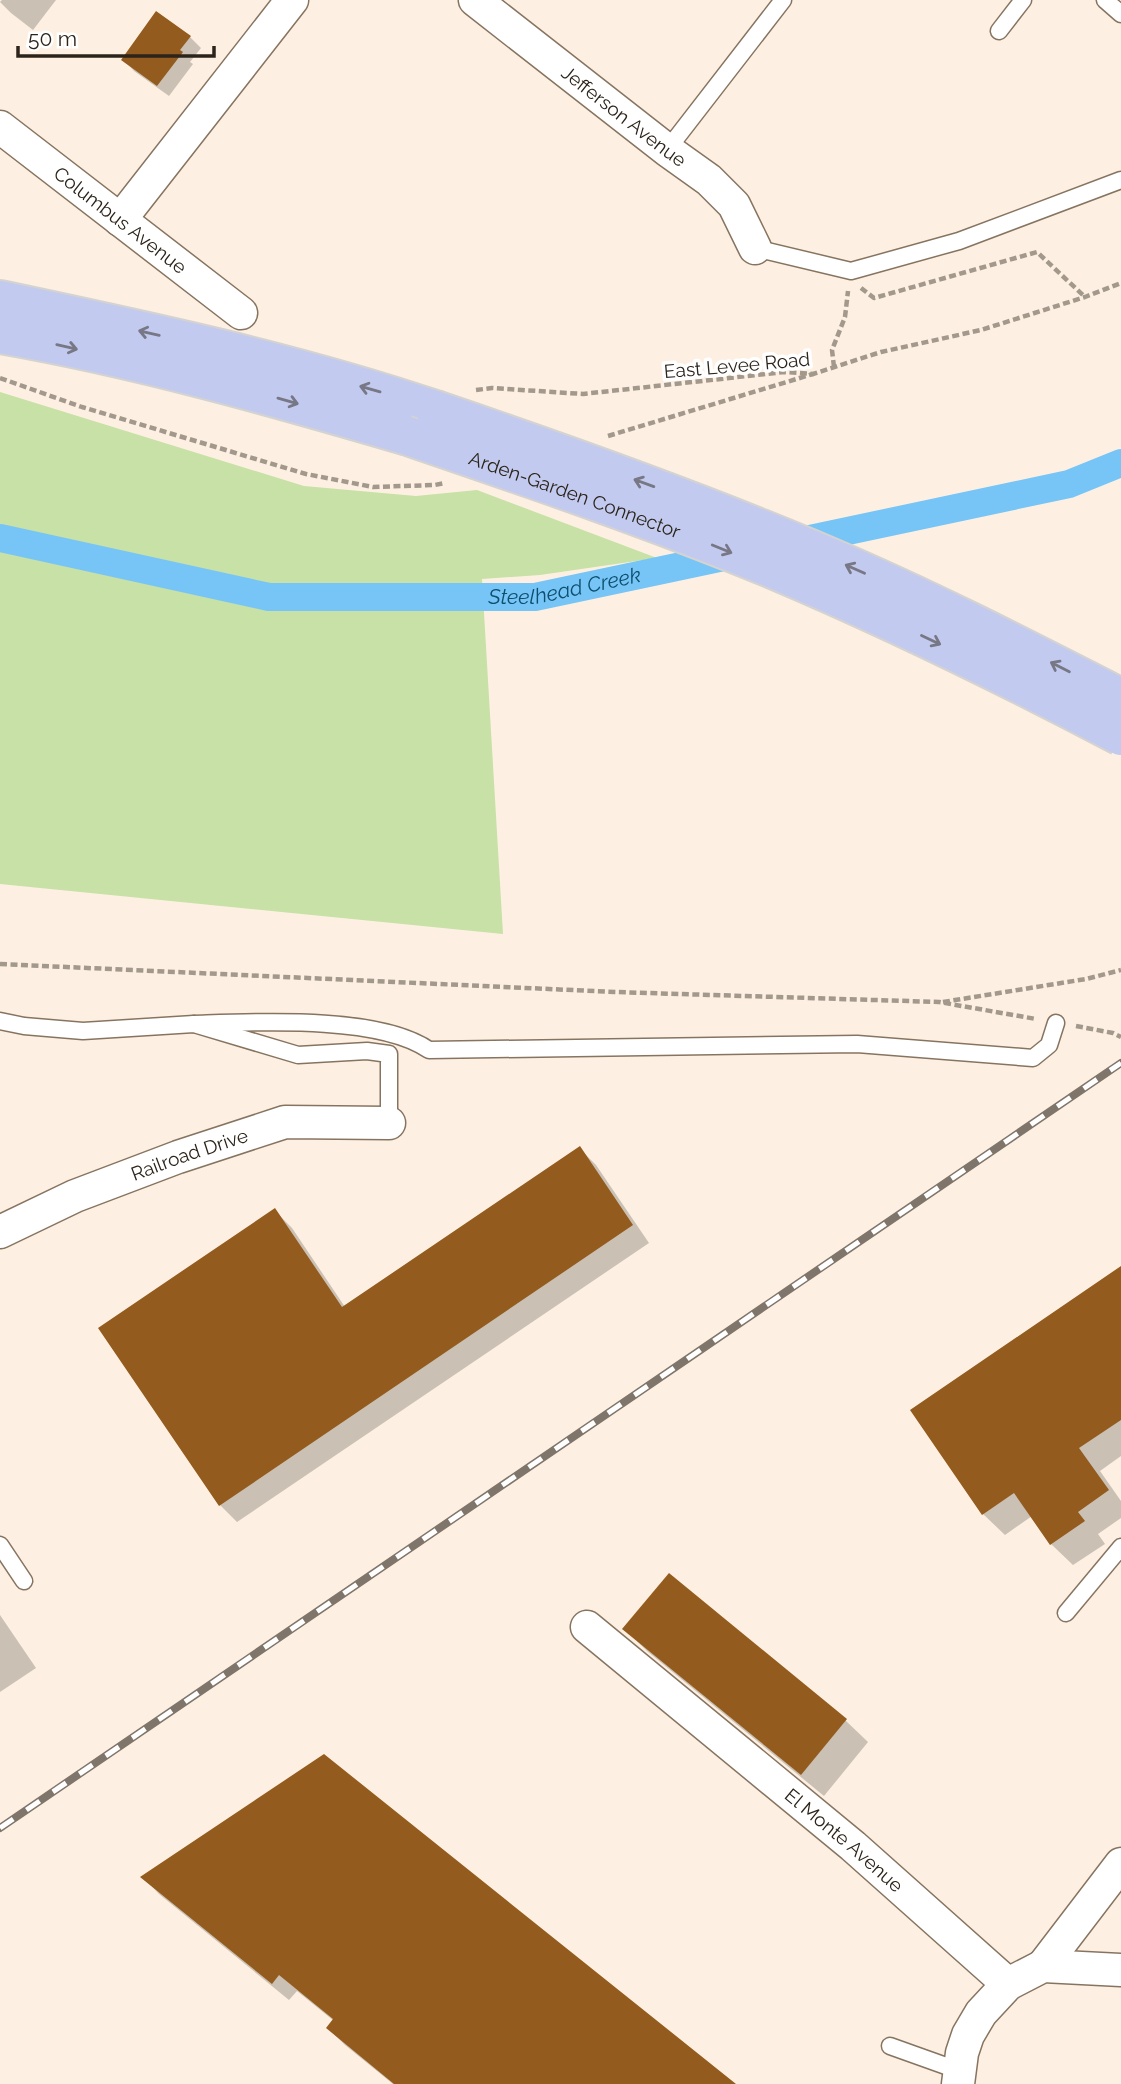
<svg xmlns="http://www.w3.org/2000/svg" width="1121" height="2084" viewBox="0 0 1121 2084" font-family="Raleway,sans-serif">
	<rect width="100%" height="100%" fill="#fdf0e2"/>
	<polygon fill="#c7e1a6" points="0,392 304,486 416,496 477,490 657,558 540,575 482,579 503,934 0,884"/>
	<g fill="#0003">
		<polygon points="2,0 56,0 33,30 11,13 0,2"/>
		<polygon points="190,37 201,48 190,62 193,64 169,96 134,71 123,59"/>
		<polygon points="579,1148 596,1165 649,1243 237,1522 220,1505 275,1211 292,1228 345,1307"/>
		<polygon points="1121,1268 1121,1456 1100,1471 1121,1501 1121,1518 1098,1534 1105,1544 1073,1565 1051,1544 1032,1516 1005,1535 983,1514"/>
		<polygon points="0,1615 36,1668 0,1692"/>
		<polygon points="625,1629 845,1720 868,1742 824,1796 647,1651"/>
		<polygon points="143,1877 733,2084 393,2084 345,2045 328,2028 334,2021 297,1991 289,2000 159,1894"/>
	</g>
	<g fill="none" stroke-linecap="round" stroke-linejoin="round">
		<g stroke="#76c5f6" stroke-width="28">
			<path id="s1" d="M0,538L269,597H535L738,554"/>
			<polyline points="791,543 1069,484 1121,463"/>
		</g>
	</g>
	<g fill="#935b1d">
		<polygon points="156,11 191,36 180,50 183,52 157,86 121,60"/>
		<polygon points="580,1146 633,1225 219,1506 98,1328 275,1208 342,1307"/>
		<polygon points="1121,1266 1121,1420 1079,1448 1109,1490 1078,1512 1085,1521 1050,1545 1014,1493 982,1515 910,1410"/>
		<polygon points="669,1573 847,1719 801,1775 622,1629"/>
		<polygon points="324,1754 736,2084 394,2084 326,2028 333,2019 279,1975 272,1984 140,1877"/>
	</g>
	<g fill="none" stroke-linecap="round" stroke-linejoin="round">
		<defs>
			<g id="lane">
				<polyline points="1105,0 1121,14"/>
				<polyline points="999,31 1023,0"/>
				<polyline points="667,150 783,0"/>
				<polyline points="755,248 851,271 959,241 1121,180"/>
				<polyline points="0,1021 24,1026 83,1031 194,1024 298,1055 367,1051 389,1054 389,1123"/>
				<path d="M194,1024C255,1022 379,1015 429,1050L857,1044L1033,1058L1049,1045L1056,1023"/>
				<polyline points="0,1545 24,1581"/>
				<polyline points="1066,1613 1121,1547"/>
				<polyline points="890,2046 960,2071"/>
			</g>
			<g id="street">
				<path id="s2" d="M475,0L667,150L709,180L734,205L755,248"/>
				<path id="s3" d="M0,127L241,313"/>
				<polyline points="120,220 292,0"/>
				<path id="s4" d="M0,1232L75,1196L178,1157L285,1122L389,1123"/>
				<path id="s5" d="M587,1627L853,1846L1008,1984"/>
				<polyline points="1043,1966 1121,1864"/>
				<polyline points="958,2084 962,2053 968,2035 981,2013 1008,1984 1043,1966 1121,1970"/>
			</g>
			<g id="primary">
				<path d="M0,300C146,331 293,362 435,410"/>
				<path d="M0,334C137,358 272,396 405,435"/>
			</g>
		</defs>
		<use href="#lane" stroke="#877460" stroke-width="19"/>
		<use href="#street" stroke="#877460" stroke-width="35"/>
		<use href="#primary" stroke="#d5d3d1" stroke-width="42"/>
		<g stroke="#a3988c" stroke-width="4.5" stroke-dasharray="7 3.5" stroke-linecap="butt">
			<polyline points="861,288 874,298 1037,252 1085,297"/>
			<polyline points="834,367 832,350 845,317 848,291"/>
			<polyline points="0,378 82,407 306,474 373,487 435,485 445,483"/>
			<polyline points="476,390 492,388 583,394 784,372 813,374 881,352 981,330 1085,297 1121,283"/>
			<polyline points="608,436 813,374"/>
			<polyline points="0,964 615,992 939,1002 1036,1019"/>
			<polyline points="943,1002 1086,979 1121,970"/>
			<polyline points="1076,1026 1113,1033 1121,1037"/>
		</g>
		<use href="#lane" stroke="#fff" stroke-width="16"/>
		<use href="#street" stroke="#fff" stroke-width="32"/>
		<use href="#primary" stroke="#c2caef" stroke-width="38"/>
		<defs>
			<polyline id="rail" points="0,1828 1121,1063"/>
		</defs>
		<use href="#rail" stroke="#7f756a" stroke-width="8"/>
		<use href="#rail" stroke="#fff" stroke-width="5" stroke-dasharray="16" stroke-linecap="butt"/>
		<defs>
			<g id="primary-bridge">
				<path d="M435,410C568,455 700,502 829,557C928,599 1025,649 1121,698"/>
				<path id="s6" d="M405,435C528,477 652,519 773,569C891,619 1007,676 1121,736"/>
			</g>
		</defs>
		<use href="#primary-bridge" stroke="#d5d3d1" stroke-width="42" stroke-linecap="butt"/>
		<use href="#primary-bridge" stroke="#c2caef" stroke-width="38"/>
	</g>
	<defs><path id="oneway-shaft" d="M-6 0H5M1.5-3L5.5 0L1.5 3" fill="none" stroke-width="1.6" stroke-linecap="round" stroke-linejoin="round" transform="scale(1.75)"/></defs>
	<g stroke="#777785">
		<use href="#oneway-shaft" transform="translate(149 333) rotate(-167)"/>
		<use href="#oneway-shaft" transform="translate(67 347) rotate(13)"/>
		<use href="#oneway-shaft" transform="translate(370 389) rotate(-164)"/>
		<use href="#oneway-shaft" transform="translate(288 401) rotate(16)"/>
		<use href="#oneway-shaft" transform="translate(644 483) rotate(-160)"/>
		<use href="#oneway-shaft" transform="translate(722 549) rotate(22)"/>
		<use href="#oneway-shaft" transform="translate(855 569) rotate(-156)"/>
		<use href="#oneway-shaft" transform="translate(931 640) rotate(25)"/>
		<use href="#oneway-shaft" transform="translate(1060 667) rotate(-153)"/>
	</g>
	<g text-anchor="middle" stroke-width="7" stroke-linejoin="round" paint-order="stroke">
		<g font-size="19" fill="#2c241b" stroke="#fff">
			<text dy="7" stroke="none"><textPath href="#s2" startOffset="189">Jefferson Avenue</textPath></text>
			<text dy="7" stroke="none"><textPath href="#s3" startOffset="152">Columbus Avenue</textPath></text>
			<text transform="translate(737 365) rotate(-5)" y="7">East Levee Road</text>
			<text dy="7" stroke="none"><textPath href="#s6" startOffset="180">Arden-Garden Connector</textPath></text>
			<text dy="7" stroke="none"><textPath href="#s4" startOffset="205">Railroad Drive</textPath></text>
			<text dy="7" stroke="none"><textPath href="#s5" startOffset="334">El Monte Avenue</textPath></text>
		</g>
		<g font-size="21" font-style="italic" fill="#0e4e6e" stroke="#fff">
			<text dy="7" stroke="none"><textPath href="#s1" startOffset="572">Steelhead Creek</textPath></text>
		</g>
	</g>
	<path d="M18 46v10h196v-10" fill="none" stroke="#2c241b" stroke-width="3.5"/>
	<text x="28" y="46" font-size="21" fill="#2c241b" stroke="#ffffff" stroke-width="5" paint-order="stroke">50 m</text>
</svg>
